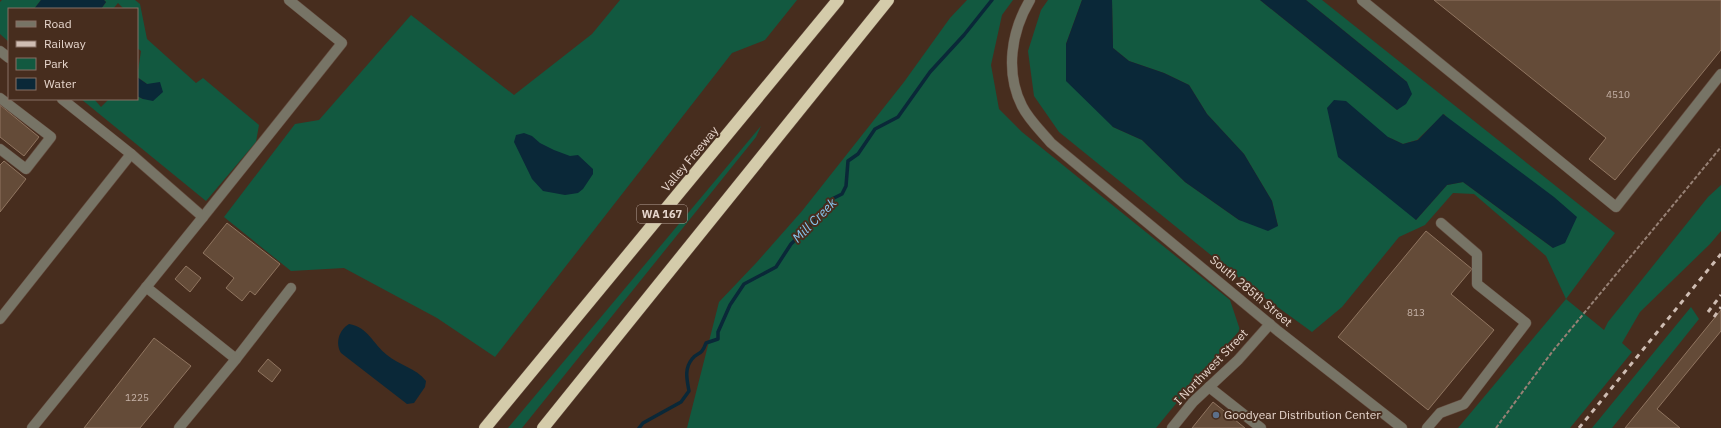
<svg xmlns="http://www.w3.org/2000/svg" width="1721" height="428" viewBox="0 0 1721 428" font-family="'IBM Plex Sans',sans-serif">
	<rect width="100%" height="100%" fill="#472d1e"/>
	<g fill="#125940" fill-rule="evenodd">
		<polygon points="2,0 41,0 34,9 9,9 9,42 0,34 0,2"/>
		<polygon points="104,0 135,0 140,4 147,39 196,83 203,78 259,125 256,142 206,201 81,99 94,99 101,107 109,99 137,99 137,96 143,99 147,84 137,77 141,51 137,48 137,9 124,9 118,3 113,9 101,9 106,2"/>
		<polygon points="620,0 797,0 765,40 732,53 495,357 437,318 344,268 291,271 224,217 295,124 319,120 411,15 514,95 592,34"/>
		<polygon points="967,0 1013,0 1002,15 991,65 999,109 1022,132 1230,300 1240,330 1192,384 1156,428 687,428 719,302 757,262 802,211 904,82 950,18"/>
		<path d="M1048,0H1082L1066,44L1113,127L1142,140L1185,182L1239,220L1278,226L1272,201L1244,154L1207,114L1189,85L1164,73L1129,61L1113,48L1112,0H1260L1397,110L1407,82L1306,0H1322L1615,233L1566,299L1604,330L1608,322L1708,197L1721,185V231L1710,244L1640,312L1622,343L1632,352L1570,428H1458L1566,299L1546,256L1474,194L1453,193L1425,225L1399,237L1342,307L1312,332L1254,290L1059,132L1034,96L1028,51L1041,10ZM1444,114L1553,248L1463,182L1447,185L1416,220L1388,137L1403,144L1417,140Z"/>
		<polygon points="761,126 756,137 522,428 508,428"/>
		<polygon points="1691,307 1699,319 1612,428 1592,428"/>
	</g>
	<g fill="#0a2838">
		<polygon points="41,0 104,0 106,2 101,9 34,9"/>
		<polygon points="1082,0 1112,0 1113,48 1129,61 1164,73 1189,85 1207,114 1244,154 1272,201 1278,226 1268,231 1239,220 1185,182 1142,140 1113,127 1066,81 1066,44"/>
		<polygon points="1260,0 1306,0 1407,82 1412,94 1406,104 1397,110"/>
		<polygon points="137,77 147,84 160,82 163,92 153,101 143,99 137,96"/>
		<polygon points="1334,100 1346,101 1388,137 1403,144 1418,140 1443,114 1554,197 1577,217 1565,243 1553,248 1463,182 1447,185 1416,220 1338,157 1327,108"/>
		<polygon points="524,133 532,136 540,143 554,150 570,156 578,155 593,169 593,174 583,189 578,193 565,195 543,191 532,179 514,142 516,135"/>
		<path d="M349,324C368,327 373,344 387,355C399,365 416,368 426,381L425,387L414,403L407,404L341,353C335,343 339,330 349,324Z"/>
	</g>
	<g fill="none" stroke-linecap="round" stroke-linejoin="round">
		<path stroke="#0a2838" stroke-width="3.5" d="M639,428L643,423L681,402L689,391C687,380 684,369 692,359C698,351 701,357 706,343L718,339V332L730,305L744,284L776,267L791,244L812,224L830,200L842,194L846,186L848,161L858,154L875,129L898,117L930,72L964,35L992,0"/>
	</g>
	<g fill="#644b38" stroke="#907560">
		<polygon points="1434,0 1721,0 1721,50 1615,180 1589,159 1606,138"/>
		<polygon points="0,105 39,137 24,156 0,137"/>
		<polygon points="4,161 26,179 0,212 0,165"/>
		<polygon points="227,223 280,264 255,295 250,291 242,301 226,288 234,278 203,253"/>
		<polygon points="1426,231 1472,269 1451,294 1494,330 1428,410 1338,337"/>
		<polygon points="186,266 201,278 190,292 175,279"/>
		<polygon points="1721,310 1721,331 1657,409 1680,428 1625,428"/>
		<polygon points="154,338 191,366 140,428 84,428"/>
		<polygon points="268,359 281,370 272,382 258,371"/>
		<polygon points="1213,402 1245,428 1192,428"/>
	</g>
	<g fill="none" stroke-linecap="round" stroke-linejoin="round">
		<defs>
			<g id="minor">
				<path d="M1030,0C1011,32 1005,72 1022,106C1029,120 1041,131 1051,143L1278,331L1402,428"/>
				<polyline points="1362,0 1616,207 1721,74"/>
				<polyline points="0,51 9,58"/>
				<polyline points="0,98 51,137 26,169 0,149"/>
				<polyline points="203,217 342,43 289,0"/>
				<polyline points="146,287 236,359 291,288"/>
				<polyline points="0,319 131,154"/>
				<polyline points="1209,387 1261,428"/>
				<polyline points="32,428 203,217 131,154 62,99"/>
				<polyline points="179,428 236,359"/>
				<polyline points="1172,428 1193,402 1238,360 1270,324"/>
				<polyline points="1427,428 1440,413 1464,404 1526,323 1477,284 1477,254 1441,223"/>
			</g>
			<g id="highway">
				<polyline points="485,428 838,0"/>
				<polyline points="543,428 888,0"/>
			</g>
		</defs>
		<use href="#minor" stroke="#644b3e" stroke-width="11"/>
		<use href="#highway" stroke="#644b3e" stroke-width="13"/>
		<polyline stroke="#978175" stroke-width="2" stroke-dasharray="4 2" stroke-linecap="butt" points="1496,428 1552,352 1721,147"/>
		<use href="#minor" stroke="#777466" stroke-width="10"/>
		<use href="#highway" stroke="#d4cbaa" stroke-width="12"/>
		<g stroke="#cfbdb3" stroke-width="3" stroke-dasharray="5 5" stroke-linecap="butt">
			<polyline points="1708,312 1721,295"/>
			<polyline points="1714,317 1721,307"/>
			<polyline points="1579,428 1721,254"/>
		</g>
	</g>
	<circle fill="#5c6f8a" stroke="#472d1e" stroke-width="1.5" cx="1216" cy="415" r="4"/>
	<g text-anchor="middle" stroke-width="4" stroke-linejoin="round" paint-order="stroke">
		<g font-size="10" fill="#c6b3a8">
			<text x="1618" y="98">4510</text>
			<text x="1416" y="316">813</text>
			<text x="137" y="401">1225</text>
		</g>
		<rect fill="#472d1e" stroke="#b7a398" stroke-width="1" x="637" y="205" width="50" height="18" rx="3"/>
		<g font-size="11" font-weight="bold" fill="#e7d6cd">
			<text x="662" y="218">WA 167</text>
		</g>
		<g font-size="12" fill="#e7d6cd" stroke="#472d1e">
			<text transform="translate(690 159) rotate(-50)" y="4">Valley Freeway</text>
			<text transform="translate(1251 291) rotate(40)" y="4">South 285th Street</text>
			<text transform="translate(1211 367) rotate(-46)" y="4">I Northwest Street</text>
		</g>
		<g font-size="12" fill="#e7d6cd" stroke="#472d1e" text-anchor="start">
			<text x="1224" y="419">Goodyear Distribution Center</text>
		</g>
		<g font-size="13" font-style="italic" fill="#87c7f0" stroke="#472d1e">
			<text transform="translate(814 220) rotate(-45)" y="5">Mill Creek</text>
		</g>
	</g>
	<rect x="8" y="8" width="130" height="92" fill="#472d1e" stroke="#877164"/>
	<rect x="16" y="21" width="20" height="6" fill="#777466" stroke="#877164"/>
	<text x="44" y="28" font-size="12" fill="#e7d6cd">Road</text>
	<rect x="16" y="41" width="20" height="6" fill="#cfbdb3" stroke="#877164"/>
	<text x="44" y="48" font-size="12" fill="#e7d6cd">Railway</text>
	<rect x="16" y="58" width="20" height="12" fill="#125940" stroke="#877164"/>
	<text x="44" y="68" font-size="12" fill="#e7d6cd">Park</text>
	<rect x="16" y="78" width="20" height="12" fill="#0a2838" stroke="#877164"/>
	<text x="44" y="88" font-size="12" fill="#e7d6cd">Water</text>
</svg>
